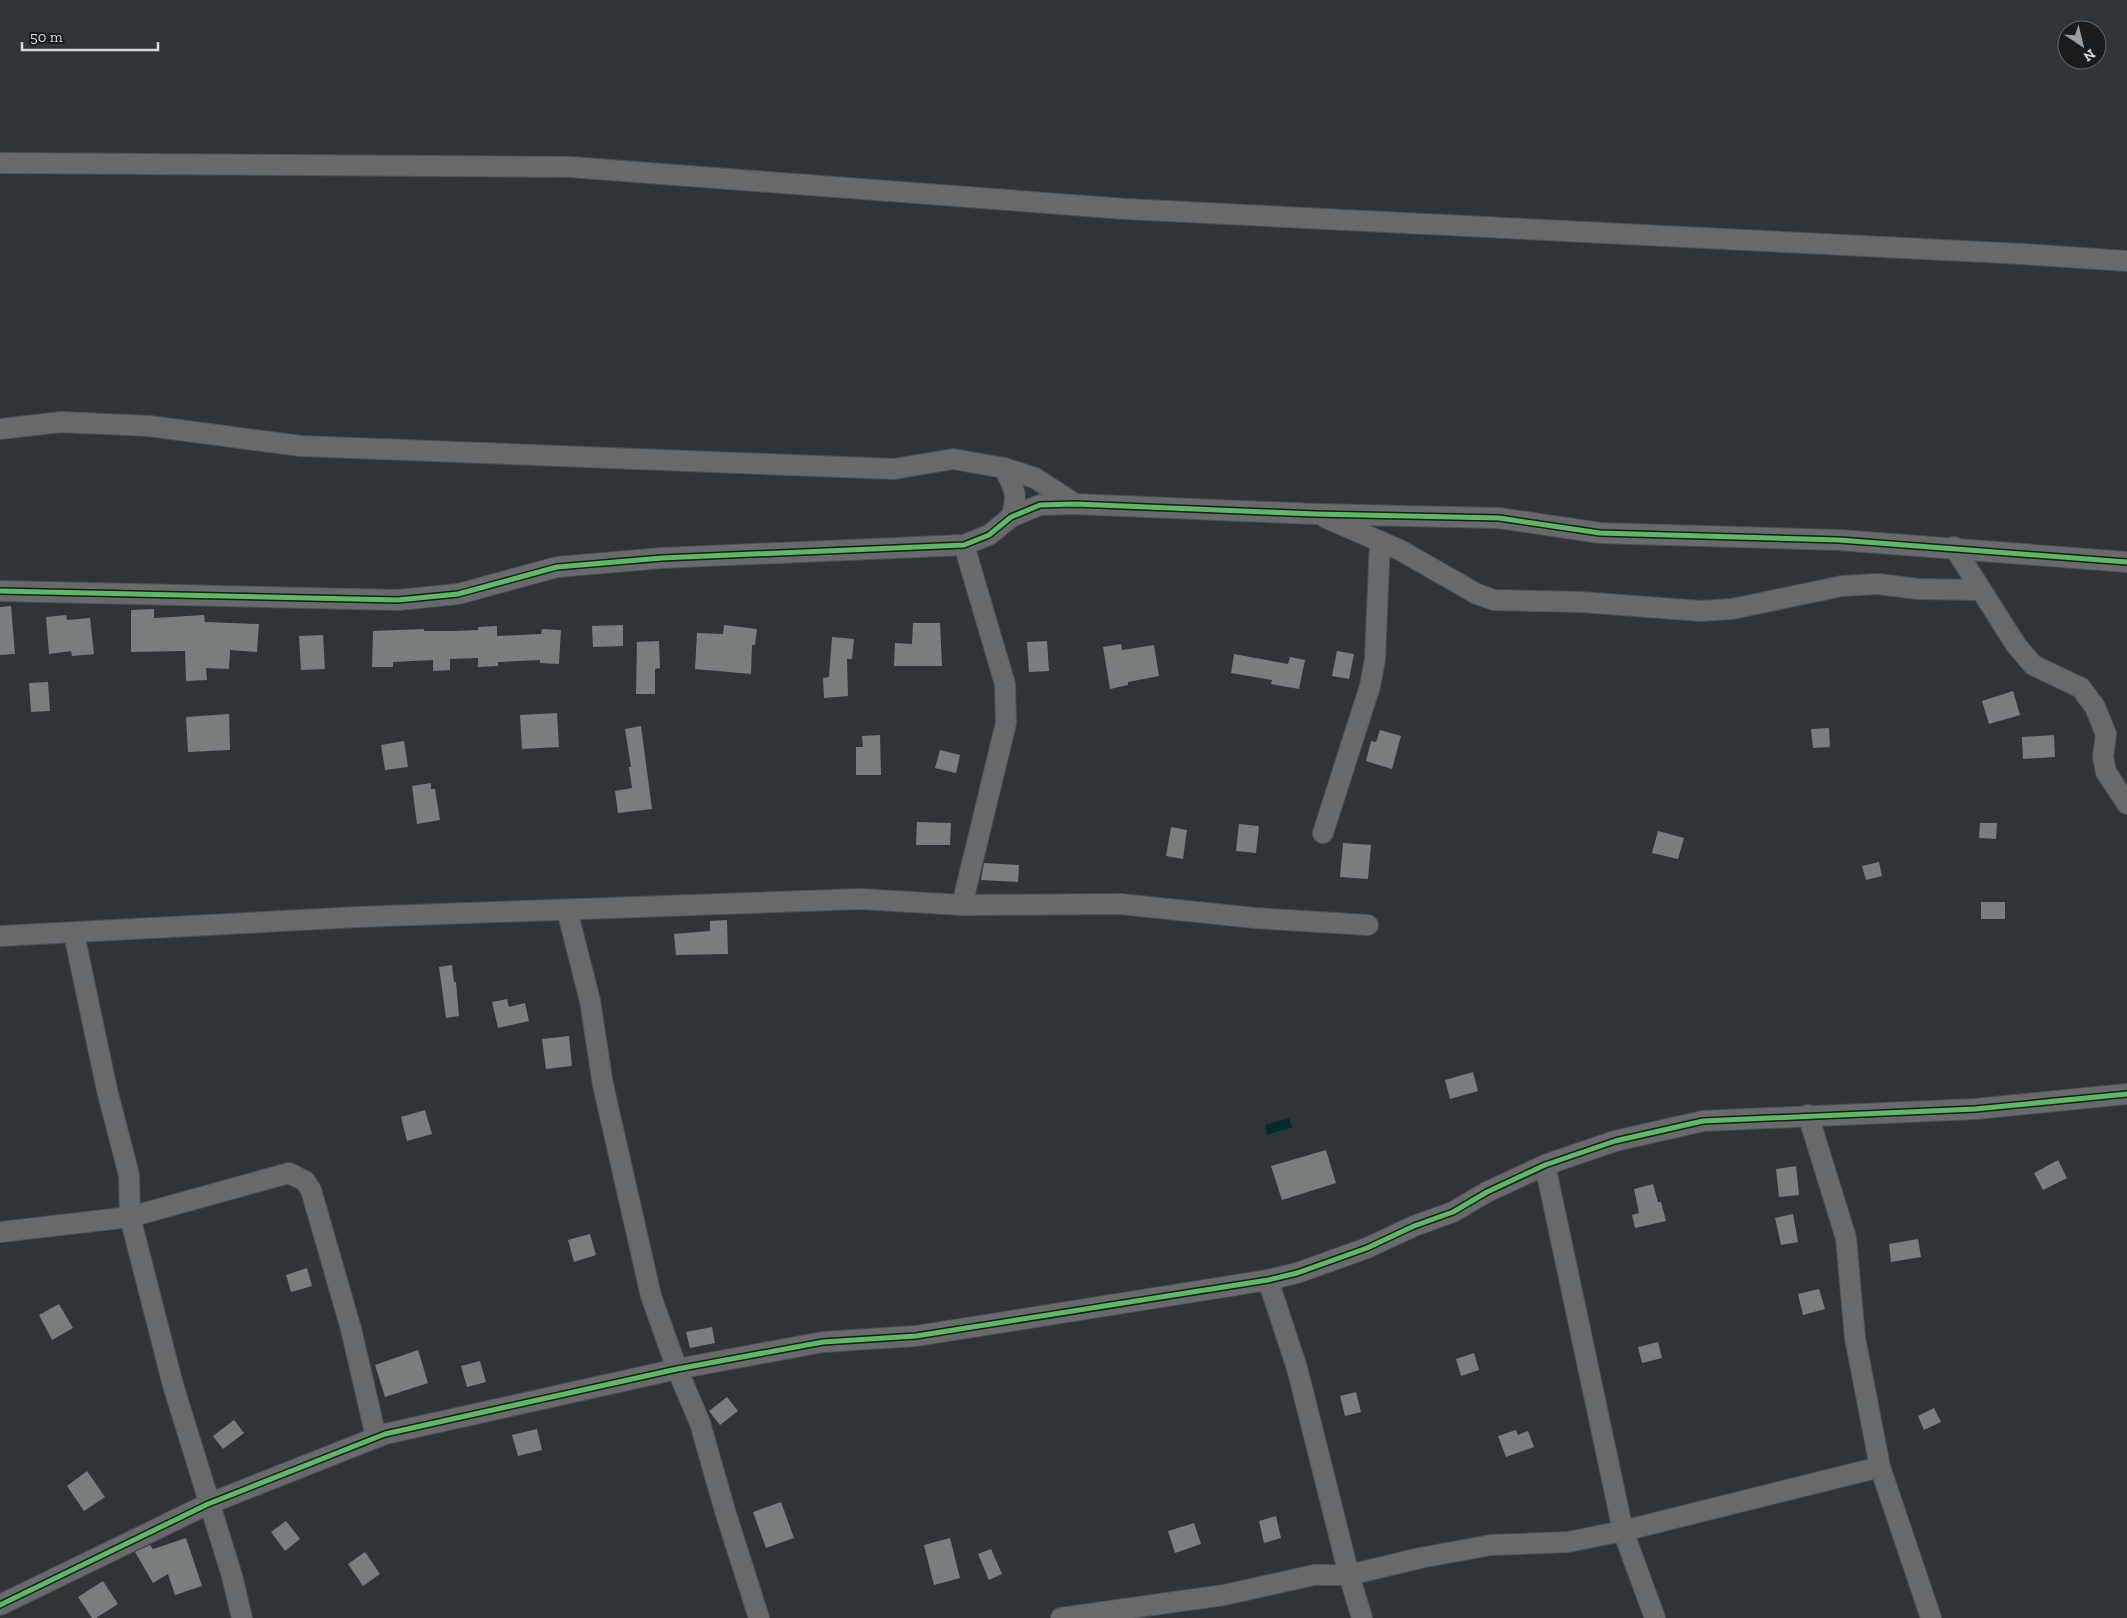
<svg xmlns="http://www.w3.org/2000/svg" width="2127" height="1618" viewBox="0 0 2127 1618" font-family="'Zilla Slab',serif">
	<rect width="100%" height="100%" fill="#313436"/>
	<polygon fill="#042a2b" points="1289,1118 1292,1127 1267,1135 1265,1125"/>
	<g fill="#7a7d7e">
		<polygon points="11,606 15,654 0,655 0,607"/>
		<polygon points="154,609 154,618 204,615 205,622 259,624 257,652 230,650 229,669 206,668 207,680 186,681 185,651 131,652 131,610"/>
		<polygon points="66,615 67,620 90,618 94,654 72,656 71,651 49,654 46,617"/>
		<polygon points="913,623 940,623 942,666 894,666 895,643 912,644"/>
		<polygon points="623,625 623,646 593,647 592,626"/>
		<polygon points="724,625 757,629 755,645 752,645 751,674 695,669 697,633 723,634"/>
		<polygon points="497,626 497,636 541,634 542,629 561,630 559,664 540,663 540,660 498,662 498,666 478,667 478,658 450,659 450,670 433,671 433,660 393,662 393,667 372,667 373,631 424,629 424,631 456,631 478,630 478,627"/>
		<polygon points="323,635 325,669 301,670 299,636"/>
		<polygon points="832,637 854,639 852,659 847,659 848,696 824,698 823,678 829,677"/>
		<polygon points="659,641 660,668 655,669 655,694 636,694 637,642"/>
		<polygon points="1047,641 1049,671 1029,672 1027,642"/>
		<polygon points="1121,644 1122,650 1154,645 1159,676 1128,682 1128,685 1110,689 1103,647"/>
		<polygon points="1337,651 1354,654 1349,679 1332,676"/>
		<polygon points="1234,654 1288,664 1290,657 1305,660 1299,689 1271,684 1272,680 1231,673"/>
		<polygon points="48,682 50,711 31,712 29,683"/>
		<polygon points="2013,691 2020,715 1989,724 1982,701"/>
		<polygon points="557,713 559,747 522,749 520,715"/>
		<polygon points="229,714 230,750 188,752 186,717"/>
		<polygon points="641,726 652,809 618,813 615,791 632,788 629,767 631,767 625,729"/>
		<polygon points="1829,728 1830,747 1813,748 1811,729"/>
		<polygon points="1380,730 1401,736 1392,769 1366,761 1371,741 1376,742"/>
		<polygon points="880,735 881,775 856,775 856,747 863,747 862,736"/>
		<polygon points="2054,735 2055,757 2023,759 2022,737"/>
		<polygon points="404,741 408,767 385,770 381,745"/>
		<polygon points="940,750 960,755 956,773 935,768"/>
		<polygon points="431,783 431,789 435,789 440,820 417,824 412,786"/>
		<polygon points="917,822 951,823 950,845 916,845"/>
		<polygon points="1980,823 1997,823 1996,839 1979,838"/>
		<polygon points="1239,824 1259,826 1256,853 1236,851"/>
		<polygon points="1171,827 1187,830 1183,859 1166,856"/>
		<polygon points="1658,831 1684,838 1678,859 1652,853"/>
		<polygon points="1343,843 1371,845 1368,879 1340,877"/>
		<polygon points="1879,862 1882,876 1866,880 1862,866"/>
		<polygon points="984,863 1019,865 1018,882 981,880"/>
		<rect x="1981" y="902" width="24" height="17"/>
		<polygon points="727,920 728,954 676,955 674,934 710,931 710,921"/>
		<polygon points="452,965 454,982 456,982 459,1016 446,1018 439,967"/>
		<polygon points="507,999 509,1007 525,1003 529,1021 498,1028 492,1002"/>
		<polygon points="569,1036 572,1066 546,1069 542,1039"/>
		<polygon points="1473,1072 1478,1091 1450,1099 1445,1080"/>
		<polygon points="425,1110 432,1134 407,1141 401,1117"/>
		<polygon points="1326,1150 1336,1183 1282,1200 1271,1166"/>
		<polygon points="2058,1160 2067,1178 2043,1190 2034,1173"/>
		<polygon points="1796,1166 1799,1195 1779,1197 1776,1169"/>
		<polygon points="1653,1184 1658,1202 1661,1202 1666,1221 1635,1228 1632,1215 1639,1213 1634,1189"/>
		<polygon points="1793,1214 1798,1242 1781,1245 1775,1218"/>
		<polygon points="590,1234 596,1255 574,1262 568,1240"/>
		<polygon points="1918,1239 1921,1257 1891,1262 1889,1244"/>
		<polygon points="307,1268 312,1286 291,1292 286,1275"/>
		<polygon points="1819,1289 1825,1309 1803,1315 1798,1294"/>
		<polygon points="59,1304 73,1328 52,1340 39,1315"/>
		<polygon points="712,1327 715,1343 690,1348 686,1332"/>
		<polygon points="1658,1342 1662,1358 1642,1363 1638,1347"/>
		<polygon points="418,1350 428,1383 385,1397 375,1365"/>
		<polygon points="1474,1353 1479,1370 1461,1376 1456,1359"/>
		<polygon points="480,1361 486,1382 467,1387 461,1366"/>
		<polygon points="1356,1392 1361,1412 1345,1416 1340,1396"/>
		<polygon points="727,1397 738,1411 720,1425 709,1411"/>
		<polygon points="1934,1408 1941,1422 1924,1430 1918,1416"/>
		<polygon points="234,1420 244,1433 223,1449 213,1436"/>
		<polygon points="537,1429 542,1450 518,1456 512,1435"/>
		<polygon points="1516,1430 1518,1435 1528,1431 1534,1447 1506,1457 1498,1436"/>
		<polygon points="87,1471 105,1497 84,1511 67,1486"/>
		<polygon points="781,1502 794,1538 766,1548 753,1512"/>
		<polygon points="1276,1516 1281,1538 1264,1543 1259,1521"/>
		<polygon points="286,1521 300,1539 285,1551 271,1532"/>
		<polygon points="1194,1523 1201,1544 1175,1553 1168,1531"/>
		<polygon points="186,1538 202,1586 175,1595 168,1574 153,1583 135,1552 150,1545 153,1549"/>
		<polygon points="950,1538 960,1578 934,1585 924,1545"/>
		<polygon points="991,1549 1002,1574 989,1580 978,1554"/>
		<polygon points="365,1552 380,1574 363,1586 348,1564"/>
		<polygon points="103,1581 118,1604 96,1618 92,1618 78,1597"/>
	</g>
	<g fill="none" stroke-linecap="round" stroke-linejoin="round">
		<defs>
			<g id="street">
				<polyline points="0,163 570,167 1126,209 2023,254 2127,261"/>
				<polyline points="0,429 61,422 149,426 301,446 894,469 953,459 1004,468 1035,478 1075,504"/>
				<path d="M1004,468C1014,487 1019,496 1011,517"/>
				<polyline points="1326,518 1400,550 1477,594 1494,600 1581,602 1701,611 1732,609 1842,586 1878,584 1918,589 1981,590"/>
				<polyline points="1954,547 2016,645 2033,665 2081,688 2095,707 2106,734 2103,757 2106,772 2127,804"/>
				<polyline points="0,591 398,600 458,594 557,567 662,558 964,545 989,535 1011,517 1040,505 1075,504 1315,514 1499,518 1600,533 1839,540 2127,562"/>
				<polyline points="1323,833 1370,686 1375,659 1380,541"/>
				<polyline points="962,905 1120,904 1255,918 1368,925"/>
				<polyline points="567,910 590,1001 603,1085 651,1296 677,1369 700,1423 725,1511 759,1618"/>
				<polyline points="74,934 107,1090 129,1175 130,1217 173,1385 232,1576 242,1618"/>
				<polyline points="0,936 358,917 860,899 962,905 1006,723 1005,684 964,545"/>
				<polyline points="1808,1115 1846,1238 1855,1338 1880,1467 1931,1618"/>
				<polyline points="1545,1165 1623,1531 1655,1618"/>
				<polyline points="0,1232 130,1217 289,1173 305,1181 311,1190 351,1329 376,1437"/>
				<polyline points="1268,1280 1297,1368 1349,1575 1362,1618"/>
				<polyline points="0,1605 208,1504 385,1434 677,1369 823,1342 916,1336 1268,1280 1297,1273 1367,1248 1414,1226 1453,1212 1487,1192 1545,1165 1615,1141 1703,1121 1975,1109 2127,1094"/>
				<polyline points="1061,1618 1224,1595 1314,1575 1349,1575 1420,1558 1491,1545 1568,1542 1623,1531 1880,1467"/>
			</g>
		</defs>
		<use href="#street" stroke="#4e5153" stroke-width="22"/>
		<use href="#street" stroke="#67696b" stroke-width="20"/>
		<defs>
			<g id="cycleway">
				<polyline points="0,591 398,600 458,594 557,567 662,558 964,545 989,535 1011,517 1040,505 1075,504 1315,514 1499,518 1600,533 1839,540 2127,562"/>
				<polyline points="0,1605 208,1504 385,1434 677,1369 823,1342 916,1336 1268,1280 1297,1273 1367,1248 1414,1226 1453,1212 1487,1192 1545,1165 1615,1141 1703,1121 1975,1109 2127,1094"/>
			</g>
		</defs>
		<use href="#cycleway" stroke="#191b1d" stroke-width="8"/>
		<use href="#cycleway" stroke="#5cba63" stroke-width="5"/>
	</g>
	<g transform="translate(2082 45) rotate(145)"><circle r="24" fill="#191b1d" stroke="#646769"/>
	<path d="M0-4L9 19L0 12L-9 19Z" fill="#9c9fa1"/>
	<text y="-8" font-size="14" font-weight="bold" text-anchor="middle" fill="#d5d8db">N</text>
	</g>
	<path d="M22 42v8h136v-8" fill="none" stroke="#d5d8db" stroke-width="2.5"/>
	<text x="30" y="42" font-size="15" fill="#d5d8db" stroke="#191b1d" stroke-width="4" paint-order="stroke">50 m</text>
</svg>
